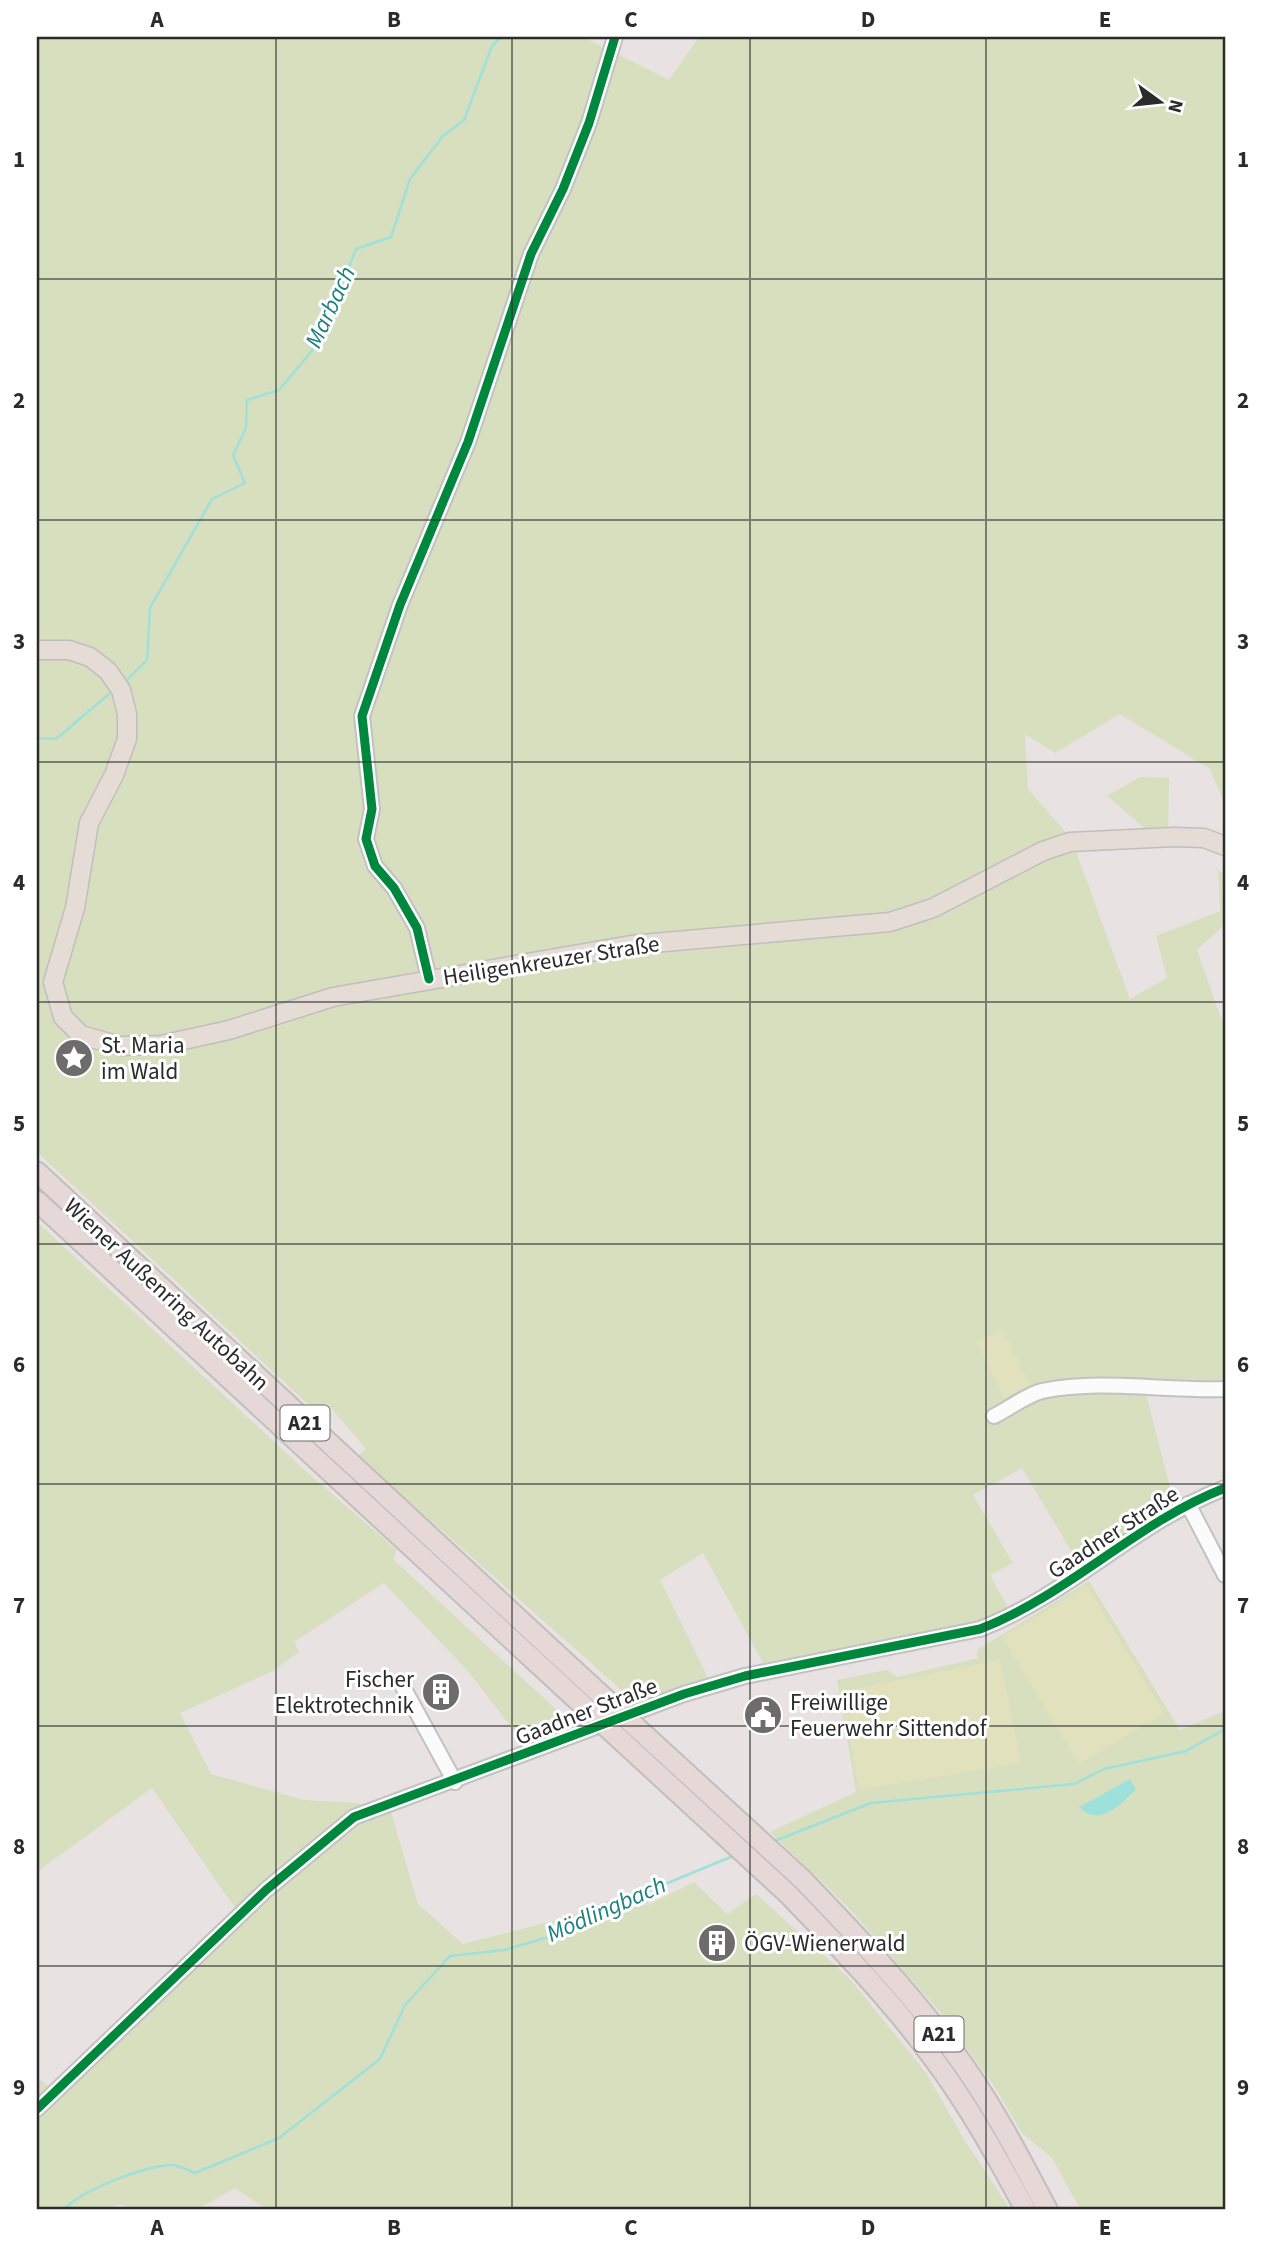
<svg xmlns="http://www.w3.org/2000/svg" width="1262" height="2246" viewBox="0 0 1262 2246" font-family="'Source Sans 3',sans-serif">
	<rect width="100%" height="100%" fill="#e8e3e2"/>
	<g fill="#d7dfbf">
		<polygon points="37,37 583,37 669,80 699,37 1225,37 1225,805 1210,769 1120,714 1055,753 1025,734 1028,789 1071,838 1130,999 1167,978 1156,936 1220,911 1218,870 1225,875 1225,924 1197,950 1222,1021 1225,1020 1225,1386 1144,1386 1174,1503 1081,1568 1022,1468 973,1495 1013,1563 990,1575 1010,1611 972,1625 763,1663 703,1553 660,1580 708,1678 635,1702 358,1456 366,1449 328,1404 312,1408 37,1152"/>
		<polygon points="1140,777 1169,778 1168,832 1149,832 1107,796"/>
		<polygon points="37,1222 310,1475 397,1550 393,1559 573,1725 523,1742 467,1670 384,1583 294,1642 299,1652 273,1671 180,1713 211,1774 304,1800 357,1803 391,1812 418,1904 463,1944 565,1918 662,1879 646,1906 694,1882 727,1914 756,1894 850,1979 927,2074 962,2136 1010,2209 266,2209 235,2188 198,2209 133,2209 120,2204 109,2209 37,2209 37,2085 41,2080 49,2087 235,1908 152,1788 37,1872"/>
		<polygon points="1089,1581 1180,1730 1225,1711 1225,2209 1080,2209 1052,2158 1022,2133 992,2083 940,2012 846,1905 770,1832 856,1792 837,1680 887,1670 897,1677 978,1658 977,1650"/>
	</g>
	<g fill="#e1e2bd">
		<polygon points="1003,1330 1030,1385 1004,1398 977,1342"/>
		<polygon points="1087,1586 1164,1713 1079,1764 1002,1637"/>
		<polygon points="1000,1660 1021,1763 860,1790 840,1692"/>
	</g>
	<path fill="#9ee1db" d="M1130,1779L1136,1789C1120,1805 1100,1828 1079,1807Z"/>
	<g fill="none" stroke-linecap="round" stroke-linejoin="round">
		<g stroke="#9ee1db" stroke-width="2.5">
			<polyline points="128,679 147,660 150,608 212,499 245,483 233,455 246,428 247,400 279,390 311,352 324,330 356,249 391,237 410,179 443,136 464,120 492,46 501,37"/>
			<polyline points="37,738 56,739 109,694"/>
			<polyline points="772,1842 871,1803 1074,1784 1104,1769 1186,1751 1225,1729"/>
			<path d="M64,2209C85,2189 139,2168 169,2165C177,2164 187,2170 195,2173L279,2138L380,2059L405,2005L450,1956L504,1950L566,1932L590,1915L733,1856"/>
		</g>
		<defs>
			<g id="minor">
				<polyline points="429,979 417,928 394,888 375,866 366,839 372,809 362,716 400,605 468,442 531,254 563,189 589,123 615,37"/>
				<path d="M994,1416C1009,1409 1026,1395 1042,1391C1102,1379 1164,1391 1225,1389"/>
				<polyline points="1188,1504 1225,1575"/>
				<polyline points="403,1687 455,1782"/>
				<path d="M37,2109L266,1890L354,1817L684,1694L745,1676L980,1629C1070,1594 1135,1523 1225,1488"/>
			</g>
			<polyline id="major" points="37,650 69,650 90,657 108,671 121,690 127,714 127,739 114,775 89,823 75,908 53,982 63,1017 81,1035 120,1046 161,1045 229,1030 333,997 631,945 890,922 933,908 1043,851 1070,842 1174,837 1204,838 1225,846"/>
			<g id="highway">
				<polyline points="37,1172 575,1671"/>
				<polyline points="37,1201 562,1686"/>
				<path d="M802,1879C855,1934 906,1988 951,2048C989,2098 1018,2154 1047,2209"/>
				<path d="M788,1894C839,1947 890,1999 933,2058C969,2106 997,2157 1025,2209"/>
			</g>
		</defs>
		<use href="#minor" stroke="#c3c2c3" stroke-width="18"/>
		<use href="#major" stroke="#c0bebe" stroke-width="21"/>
		<use href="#highway" stroke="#c0bebe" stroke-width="23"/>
		<use href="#minor" stroke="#fcfbfb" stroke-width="14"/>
		<use href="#major" stroke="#e5dcd6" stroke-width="18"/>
		<use href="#highway" stroke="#e6d8d6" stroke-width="19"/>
		<defs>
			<g id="highway-bridge">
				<polyline points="575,1671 802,1879"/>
				<polyline points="562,1686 788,1894"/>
			</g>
		</defs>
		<use href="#highway-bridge" stroke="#c0bebe" stroke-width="23" stroke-linecap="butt"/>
		<use href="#highway-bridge" stroke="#e6d8d6" stroke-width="19"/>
		<defs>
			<g id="cycleway">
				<polyline points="429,979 417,928 394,888 375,866 366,839 372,809 362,716 400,605 468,442 531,254 563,189 589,123 615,37"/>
				<path d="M37,2109L266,1890L354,1817L684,1694L745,1676L980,1629C1070,1594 1135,1523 1225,1488"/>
			</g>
		</defs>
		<use href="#cycleway" stroke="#fff" stroke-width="13"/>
		<use href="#cycleway" stroke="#00873e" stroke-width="9"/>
	</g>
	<path fill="none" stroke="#2b2b2b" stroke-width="2" stroke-opacity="0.55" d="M276,37V2209M512,37V2209M750,37V2209M986,37V2209M37,279H1225M37,520H1225M37,762H1225M37,1002H1225M37,1244H1225M37,1484H1225M37,1726H1225M37,1966H1225"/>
	<defs>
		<symbol id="sight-disc" viewBox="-11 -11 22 22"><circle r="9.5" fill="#6d6b6b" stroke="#fff"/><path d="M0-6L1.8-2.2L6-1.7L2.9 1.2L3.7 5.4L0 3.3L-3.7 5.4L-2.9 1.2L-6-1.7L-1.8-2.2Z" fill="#fff"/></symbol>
		<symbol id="building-disc" viewBox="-11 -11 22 22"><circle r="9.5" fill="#6d6b6b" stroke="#fff"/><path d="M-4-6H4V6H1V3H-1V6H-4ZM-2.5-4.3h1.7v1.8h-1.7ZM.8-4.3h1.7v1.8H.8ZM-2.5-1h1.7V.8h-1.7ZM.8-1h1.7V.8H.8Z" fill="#fff"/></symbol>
		<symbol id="civic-disc" viewBox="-11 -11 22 22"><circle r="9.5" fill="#6d6b6b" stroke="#fff"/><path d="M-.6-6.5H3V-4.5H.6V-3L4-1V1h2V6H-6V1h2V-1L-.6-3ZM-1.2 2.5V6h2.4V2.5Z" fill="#fff"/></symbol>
	</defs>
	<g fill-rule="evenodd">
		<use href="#sight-disc" x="52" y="1036" width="44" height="44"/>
		<use href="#building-disc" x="419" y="1670" width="44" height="44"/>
		<use href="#civic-disc" x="741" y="1693" width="44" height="44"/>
		<use href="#building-disc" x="695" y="1921" width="44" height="44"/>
	</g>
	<g text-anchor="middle" stroke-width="6" stroke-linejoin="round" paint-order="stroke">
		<g fill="#fff" stroke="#6b6b6b" stroke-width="2">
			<rect x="280.5" y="1405.5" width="49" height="35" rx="5"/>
			<rect x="914.5" y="2016.5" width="49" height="35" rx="5"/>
		</g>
		<g font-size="21" font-weight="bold" fill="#2b2b2b">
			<text x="305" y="1430">A21</text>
			<text x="939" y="2041">A21</text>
		</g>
		<g font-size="23" fill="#2b2b2b" stroke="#fff">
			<text transform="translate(551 960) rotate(-9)" y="8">Heiligenkreuzer Straße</text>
			<text transform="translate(167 1294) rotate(43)" y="8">Wiener Außenring Autobahn</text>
			<text transform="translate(1113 1532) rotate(-33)" y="8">Gaadner Straße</text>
			<text transform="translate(586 1711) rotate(-21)" y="8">Gaadner Straße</text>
		</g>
		<g font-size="23" fill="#2b2b2b" stroke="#fff" text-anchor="start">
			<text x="101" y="1053">St. Maria<tspan x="101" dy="26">im Wald</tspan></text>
			<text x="414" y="1687" text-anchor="end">Fischer<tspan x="414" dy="26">Elektrotechnik</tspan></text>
			<text x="790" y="1710">Freiwillige<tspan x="790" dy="26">Feuerwehr Sittendof</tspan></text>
			<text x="744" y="1951">ÖGV-Wienerwald</text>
		</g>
		<g font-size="24" font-style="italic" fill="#1d8080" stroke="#fff">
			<text transform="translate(330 307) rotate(-65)" y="8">Marbach</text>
			<text transform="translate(606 1909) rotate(-24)" y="8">Mödlingbach</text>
		</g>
	</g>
	<rect width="1262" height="2246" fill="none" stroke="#ffffff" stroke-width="77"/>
	<g transform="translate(1160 102) rotate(105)" stroke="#ffffff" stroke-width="5" paint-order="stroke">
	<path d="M0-5L12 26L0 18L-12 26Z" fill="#2b2b2b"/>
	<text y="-10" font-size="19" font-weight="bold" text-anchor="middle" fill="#2b2b2b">N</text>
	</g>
	<rect x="38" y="38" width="1186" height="2170" fill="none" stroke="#2b2b2b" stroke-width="2.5"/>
	<g font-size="23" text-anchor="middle" font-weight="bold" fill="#2b2b2b">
		<text x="157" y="27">A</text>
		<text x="394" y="27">B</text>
		<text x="631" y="27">C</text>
		<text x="868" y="27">D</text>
		<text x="1105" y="27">E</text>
		<text x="19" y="167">1</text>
		<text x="1243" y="167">1</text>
		<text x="19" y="408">2</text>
		<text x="1243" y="408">2</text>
		<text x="19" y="649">3</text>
		<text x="1243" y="649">3</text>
		<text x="19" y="890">4</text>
		<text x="1243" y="890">4</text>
		<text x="19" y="1131">5</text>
		<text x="1243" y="1131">5</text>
		<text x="19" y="1372">6</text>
		<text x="1243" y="1372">6</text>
		<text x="19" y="1613">7</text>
		<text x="1243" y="1613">7</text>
		<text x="19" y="1854">8</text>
		<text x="1243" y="1854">8</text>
		<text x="19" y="2095">9</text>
		<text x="1243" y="2095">9</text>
		<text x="157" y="2235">A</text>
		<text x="394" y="2235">B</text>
		<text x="631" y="2235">C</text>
		<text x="868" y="2235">D</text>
		<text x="1105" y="2235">E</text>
	</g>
</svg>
